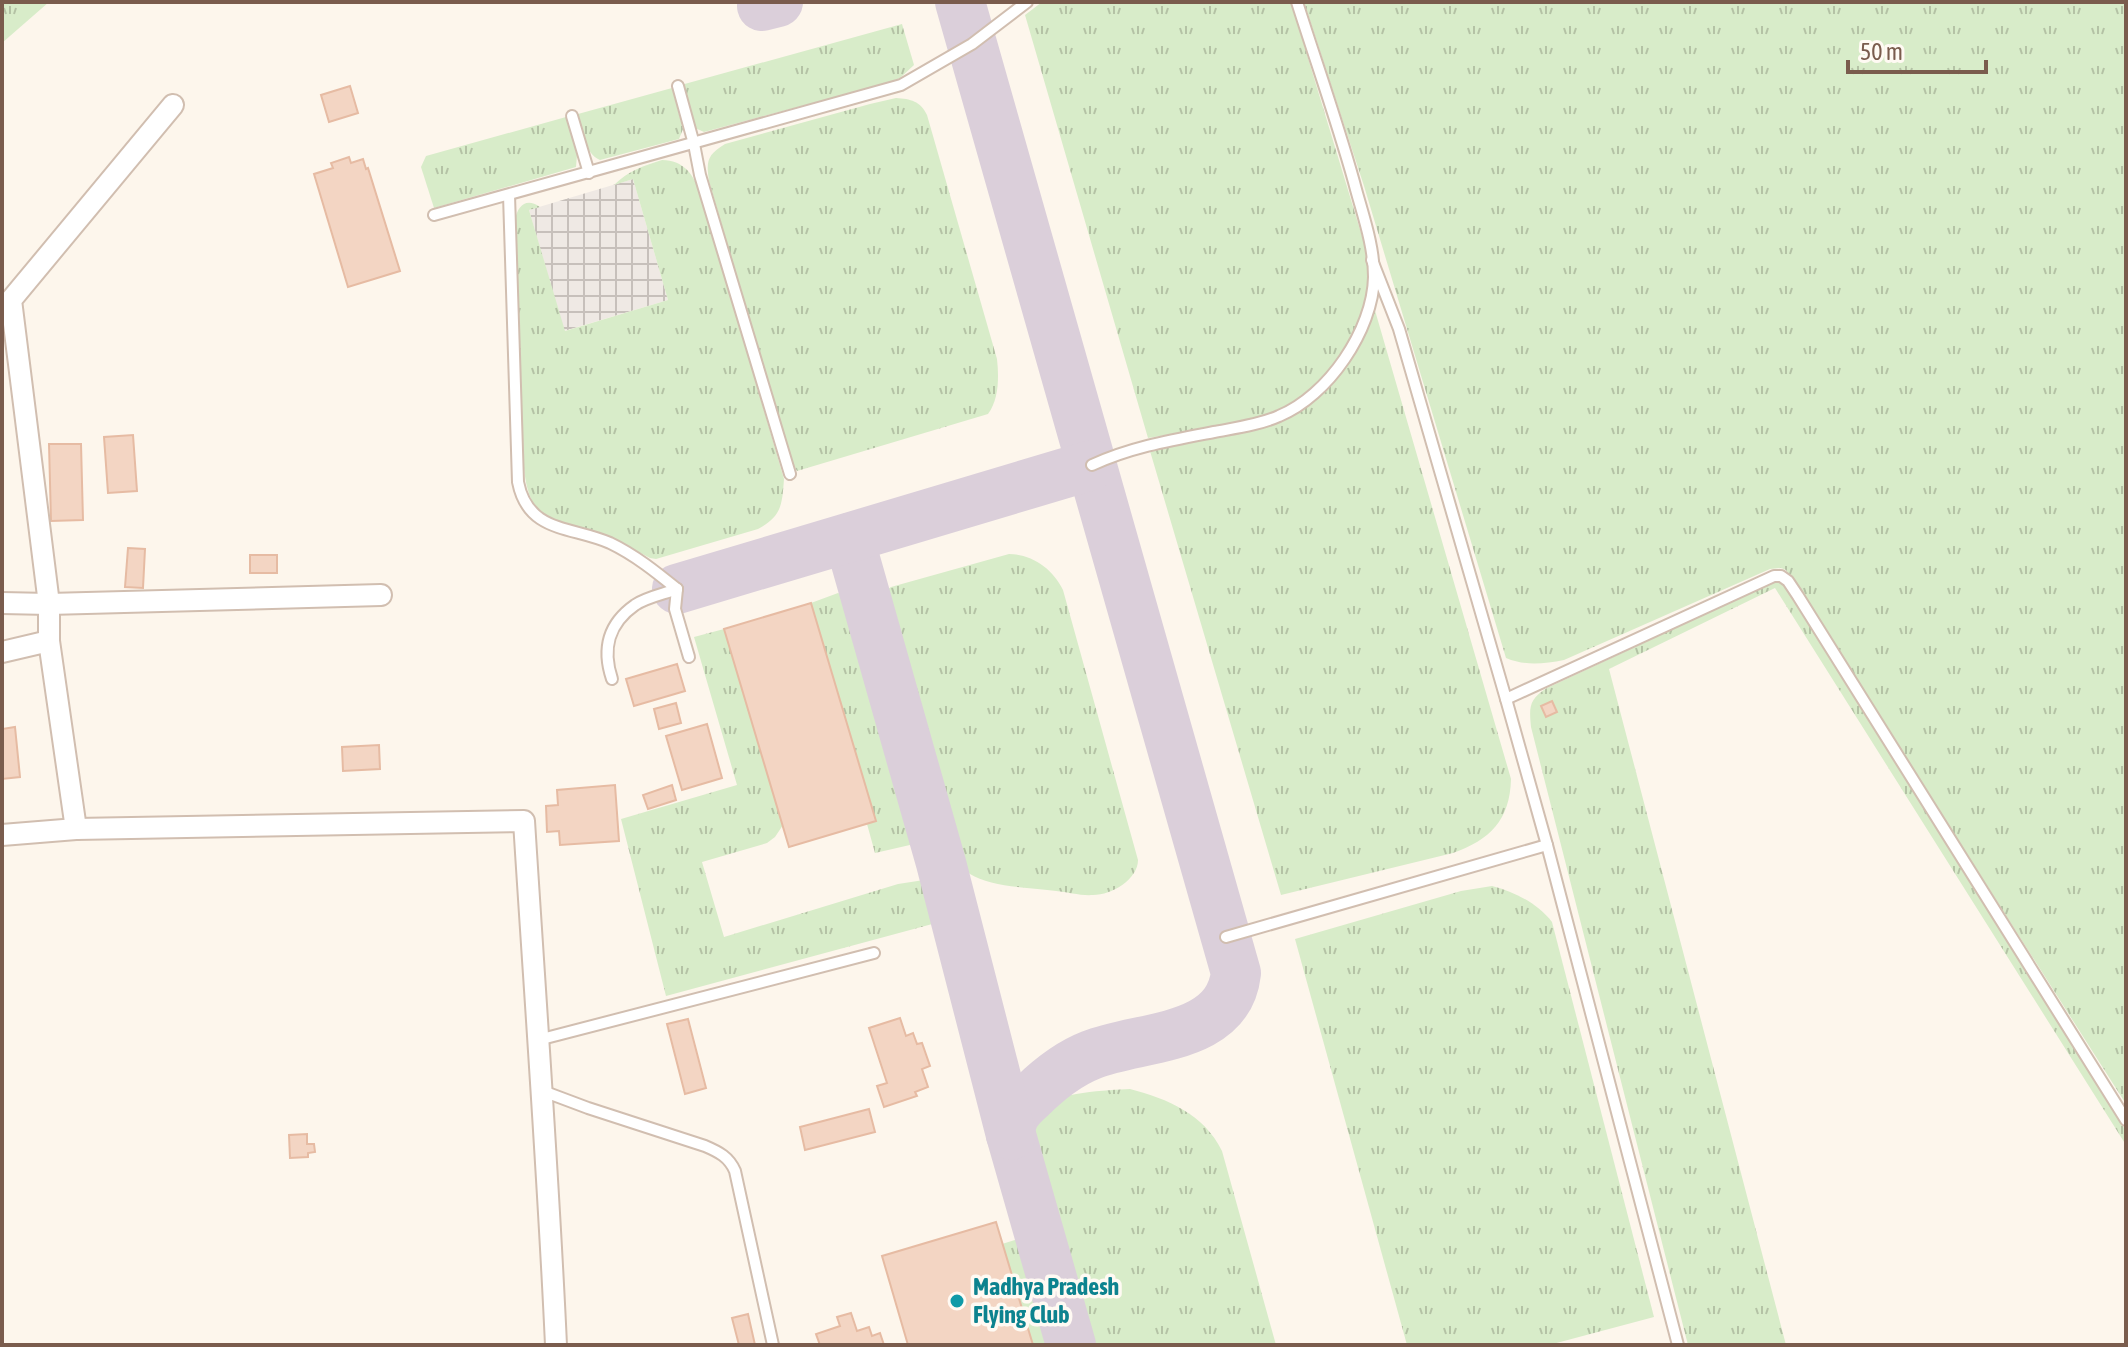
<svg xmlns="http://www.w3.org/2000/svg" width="2128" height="1347" viewBox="0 0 2128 1347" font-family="'Asap Condensed',sans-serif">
	<defs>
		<pattern id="industrial-grid" width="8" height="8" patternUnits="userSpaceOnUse" patternTransform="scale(2)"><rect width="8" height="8" fill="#efe9e4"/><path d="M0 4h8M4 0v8" fill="none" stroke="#c7c0bb"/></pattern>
		<pattern id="grass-tufts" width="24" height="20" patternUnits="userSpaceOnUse" patternTransform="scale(2)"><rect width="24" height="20" fill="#d8ecc9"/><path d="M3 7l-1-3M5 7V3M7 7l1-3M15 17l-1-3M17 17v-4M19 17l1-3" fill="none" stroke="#b4c2a5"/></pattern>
	</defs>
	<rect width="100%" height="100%" fill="#fdf6ec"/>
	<polygon fill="url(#industrial-grid)" points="633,179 668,300 564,331 529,210"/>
	<g fill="url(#grass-tufts)">
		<polygon points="2,2 49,2 2,43"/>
		<path d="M1042,2H1291L1365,246C1367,262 1370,279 1367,295C1358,343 1321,395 1275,412C1235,427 1190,431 1148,438L1025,15Z"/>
		<path d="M1304,2H2126V1104L1786,570L1781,568L1770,569L1564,660C1543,664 1525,666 1506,658L1364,186Z"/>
		<polygon points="902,24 914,65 900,78 888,83 704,132 695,128 692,124 681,85"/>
		<path d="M672,88L683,129L679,139L600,160C584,153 582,130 578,114Z"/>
		<path d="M896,98C911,99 920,101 927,115L997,359C999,377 999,399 988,414L797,471L790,460L709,181C706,161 707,155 725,144L870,104Z"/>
		<polygon points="566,117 577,155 576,167 434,208 421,167 426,156"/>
		<path d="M662,160C684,161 691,172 700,191L784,479C782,505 782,516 758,529L656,559L650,558C631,548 612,537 592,531C549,516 529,520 524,468L515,219C518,206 526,197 540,207L529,210L565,331L668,300L633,179L614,185C628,171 643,166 662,160Z"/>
		<path d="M1374,307L1511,779C1510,820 1490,840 1453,853L1281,895L1150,451L1288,419C1334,392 1358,358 1374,307Z"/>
		<path d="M1009,554C1032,554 1053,569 1063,590L1138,860C1138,879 1112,895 1093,895C1081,896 1068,892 1056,891C1032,888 990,887 970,874C952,861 946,841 939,821L880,600L884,592L891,587Z"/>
		<path d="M1774,582L1781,583L1786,589L2126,1131V1145L1775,588L1609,669L1786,1345H1688L1531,727C1529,707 1529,699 1547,688Z"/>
		<polygon points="838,593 848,598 854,608 923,842 875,853 867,824 875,820 811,603"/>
		<polygon points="724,629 783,825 775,837 767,843 702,862 724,937 898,884 924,880 931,894 936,923 666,996 621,819 737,785 694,637"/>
		<path d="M1492,886C1515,892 1537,903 1552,922L1654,1317L1549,1345H1407L1295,939L1461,891Z"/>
		<path d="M1130,1089C1168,1099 1204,1114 1222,1151L1276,1345H1081L1035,1186C1029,1163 1023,1127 1041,1108C1056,1092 1108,1090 1130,1089Z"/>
		<polygon points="1028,1236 1059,1345 1033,1345 1002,1244"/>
	</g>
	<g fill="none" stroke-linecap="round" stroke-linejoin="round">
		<g stroke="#dbcfda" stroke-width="50">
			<path d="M960,2L1236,973C1228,1042 1140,1035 1091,1055C1068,1064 1047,1081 1030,1098C1019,1108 1009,1118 1011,1135L1071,1345"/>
			<polyline points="762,6 778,2"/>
			<polyline points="849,538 941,863 1011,1135"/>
			<polyline points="677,589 1092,465"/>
		</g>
	</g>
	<g fill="#f3d5c3" stroke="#e6bba3" stroke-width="2">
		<polygon points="350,86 358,113 329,122 321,95"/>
		<polygon points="349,157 351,163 363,159 366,169 368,168 400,271 348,287 314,174 333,168 331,163"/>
		<polygon points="133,435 137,491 108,493 104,437"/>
		<polygon points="49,444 81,444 83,520 51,521"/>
		<polygon points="128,548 145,549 143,588 125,587"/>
		<rect x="250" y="555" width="27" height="18"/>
		<polygon points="811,603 876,821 789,847 724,629"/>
		<polygon points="677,664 685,691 634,706 626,679"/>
		<polygon points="1552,701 1557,712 1546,717 1541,706"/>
		<polygon points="676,703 681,723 659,729 654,709"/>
		<polygon points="707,724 722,778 682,790 666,736"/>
		<polygon points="15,727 20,777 2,779 2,729"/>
		<polygon points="379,745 380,769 343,771 342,747"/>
		<polygon points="615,785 619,841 560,845 559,831 547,832 546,806 558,805 557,790"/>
		<polygon points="672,785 676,800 648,809 643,795"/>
		<polygon points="900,1018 906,1036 913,1033 917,1044 922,1043 930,1066 922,1069 928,1087 915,1092 917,1096 884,1107 877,1086 887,1083 869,1028"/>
		<polygon points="688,1019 706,1088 685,1094 667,1024"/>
		<polygon points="869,1109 875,1132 805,1150 800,1127"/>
		<polygon points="307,1134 307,1144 314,1144 315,1152 308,1153 308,1157 290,1158 289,1135"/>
		<polygon points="996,1222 1033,1345 908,1345 882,1256"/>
		<polygon points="851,1313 857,1331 869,1327 872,1336 880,1333 884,1345 820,1345 816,1334 840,1326 837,1317"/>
		<polygon points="748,1314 755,1345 739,1345 732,1318"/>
	</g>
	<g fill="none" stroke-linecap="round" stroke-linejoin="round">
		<defs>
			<g id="lane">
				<polyline points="678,86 694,144 700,175 790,474"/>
				<polyline points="572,116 589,173"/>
				<path d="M509,195L518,482C528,533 571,526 610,543C635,555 656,572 677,589"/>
				<polyline points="434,215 901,85 972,44 1027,2"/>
				<polyline points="1372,260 1399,329 1506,699 1547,845 1678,1345"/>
				<path d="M1092,465C1131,447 1172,440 1214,432C1235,428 1259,425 1279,416C1328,396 1373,330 1374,277C1374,244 1362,213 1354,182C1337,121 1316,62 1297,2"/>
				<polyline points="677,589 675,609 689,657"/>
				<path d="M612,679C602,649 608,624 635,605C647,597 664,594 677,589"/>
				<polyline points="1506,699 1774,576 1781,576 1788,581 1798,596 2126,1120"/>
				<polyline points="1226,937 1547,845"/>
				<polyline points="538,1040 874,953"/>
				<path d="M540,1090L588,1108L705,1146C719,1152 729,1157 735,1171L773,1345"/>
			</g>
			<g id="street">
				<polyline points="2,603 49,604 381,595"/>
				<polyline points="2,652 49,641"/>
				<polyline points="76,829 49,641 49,604 11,300 173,105"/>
				<path d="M2,835L76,829L524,821C535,996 548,1170 556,1345"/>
			</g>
		</defs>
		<use href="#lane" stroke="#d1beb0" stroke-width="14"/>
		<use href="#street" stroke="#d1beb0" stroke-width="24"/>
		<use href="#lane" stroke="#fff" stroke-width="10"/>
		<use href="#street" stroke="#fff" stroke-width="20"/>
	</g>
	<circle fill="#0f9aa8" stroke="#fffaf3" stroke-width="3" cx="957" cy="1301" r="8"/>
	<g text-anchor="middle" stroke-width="7" stroke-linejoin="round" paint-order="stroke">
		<g font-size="24" font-weight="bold" fill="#0d838f" stroke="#fffaf3" text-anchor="start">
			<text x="973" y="1295">Madhya Pradesh<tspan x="973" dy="28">Flying Club</tspan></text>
		</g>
	</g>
	<rect width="2128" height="1347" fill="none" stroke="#7a5c4d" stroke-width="8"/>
	<path d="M1848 60v12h138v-12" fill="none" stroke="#7a5c4d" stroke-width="4"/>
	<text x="1860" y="60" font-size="24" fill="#7a5c4d" stroke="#fffaf3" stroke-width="6" paint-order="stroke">50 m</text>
</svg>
